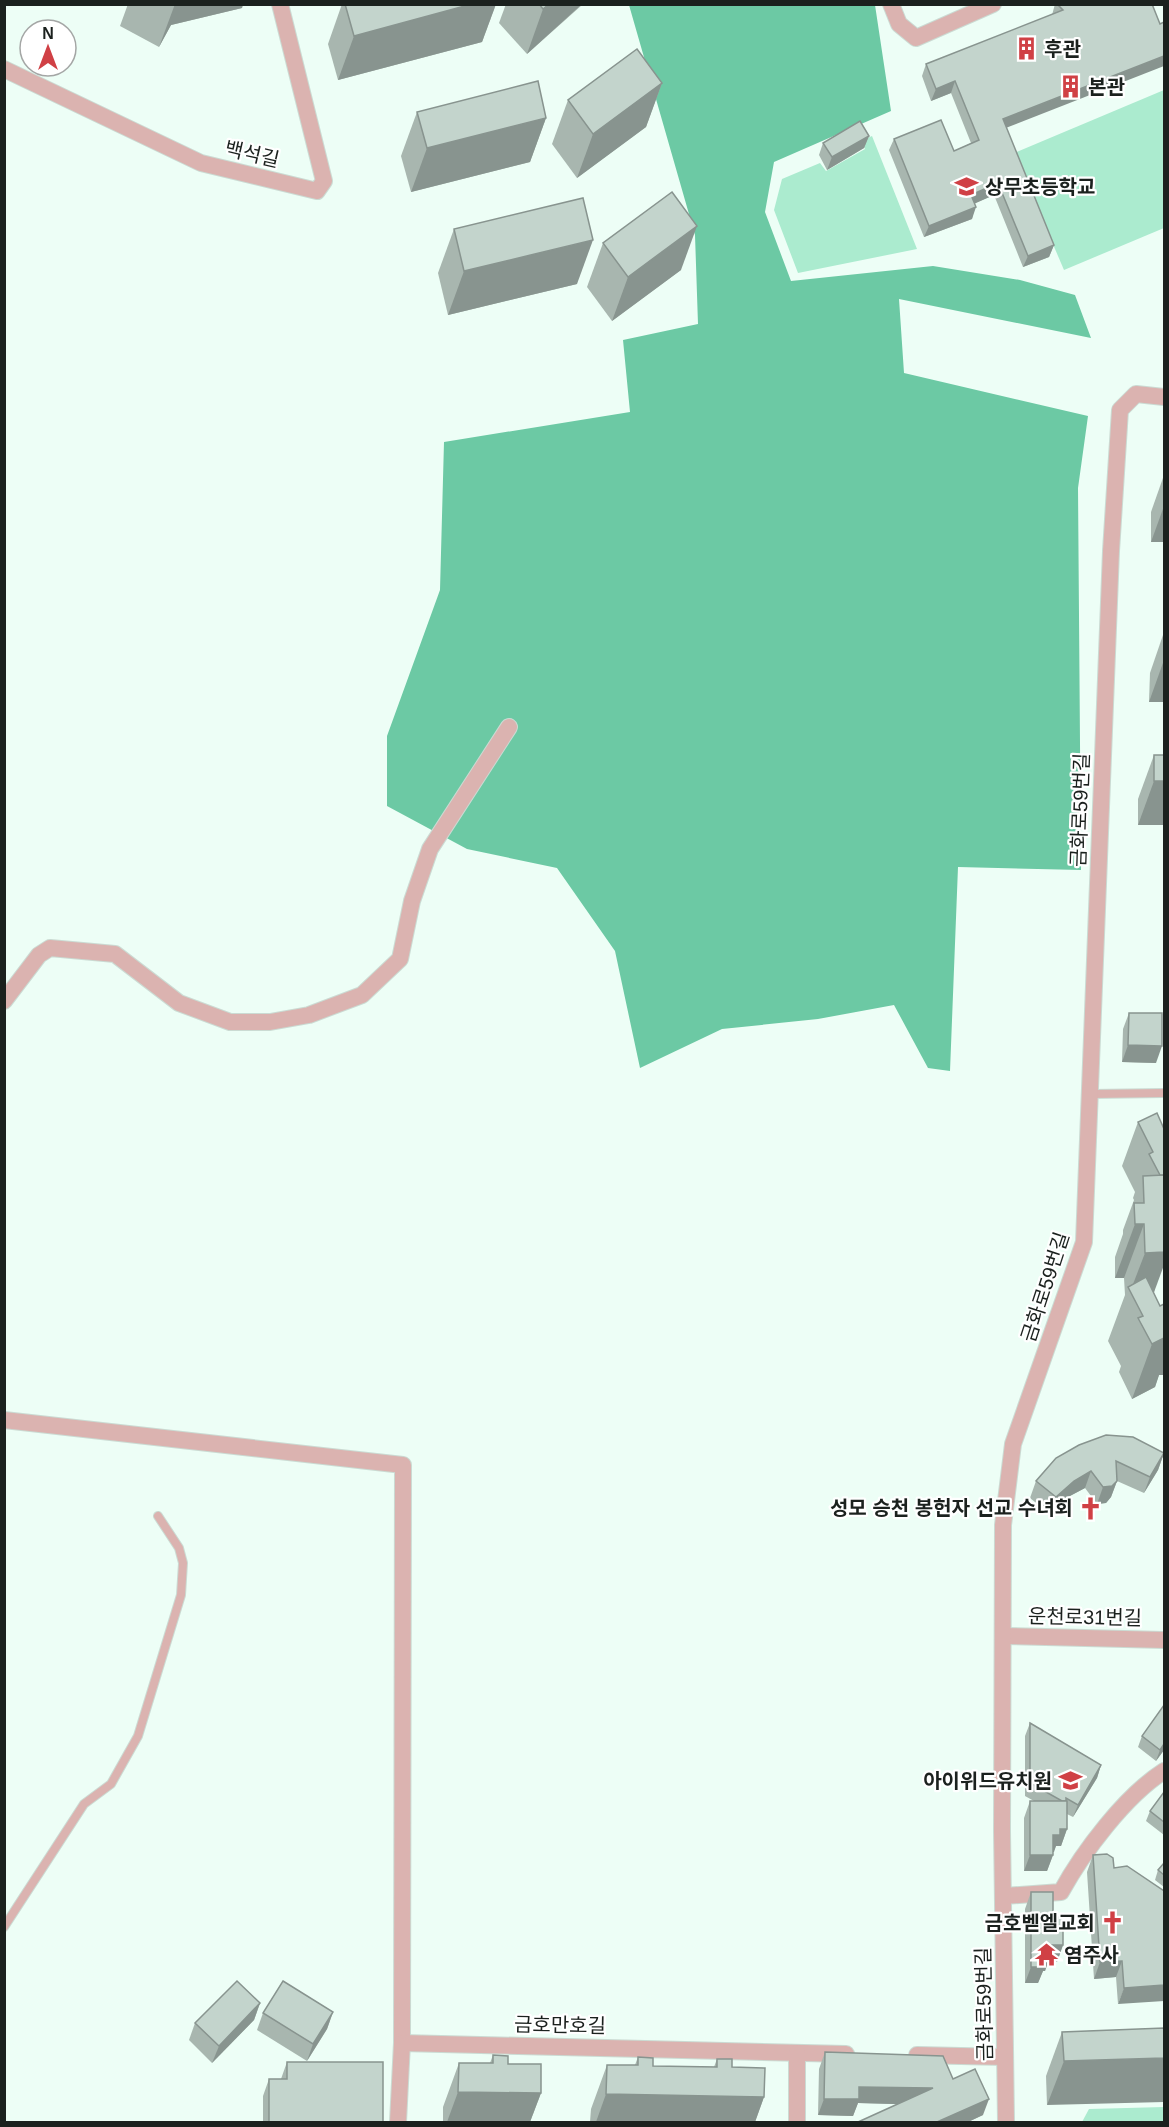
<svg xmlns="http://www.w3.org/2000/svg" width="1169" height="2127" viewBox="0 0 1169 2127" font-family="Helvetica,'Noto Sans KR',sans-serif">
	<rect width="100%" height="100%" fill="#edfef6"/>
	<g fill="#abebcf">
		<polygon points="1164,90 1164,228 1064,270 1014,153"/>
		<polygon points="872,136 917,249 798,273 774,210 782,179 820,163 826,171 865,149 861,141"/>
		<polygon points="1164,2107 1164,2122 1082,2122 1089,2109"/>
	</g>
	<polygon fill="#6cc9a4" points="629,5 875,5 891,111 774,162 765,212 791,281 933,266 1020,280 1075,295 1091,338 899,299 904,373 1088,416 1078,488 1081,870 958,867 950,1071 928,1068 894,1005 818,1019 722,1029 640,1068 615,951 557,868 467,849 387,806 387,736 440,590 444,442 630,412 623,340 698,324 695,235"/>
	<g fill="none" stroke-linecap="round" stroke-linejoin="round">
		<defs>
			<g id="lane">
				<polyline points="1091,1094 1164,1093"/>
				<polyline points="4,1927 84,1804 111,1784 138,1736 181,1595 183,1563 179,1548 158,1516"/>
			</g>
			<g id="street">
				<polyline points="891,4 899,24 916,38 993,4"/>
				<polyline points="4,69 201,163 317,191 324,181 280,4"/>
				<polyline points="4,1001 39,955 50,948 115,954 179,1003 230,1022 270,1022 309,1015 362,995 400,959 412,901 430,849 509,727"/>
				<polyline points="4,1420 403,1465 402,2043"/>
				<polyline points="1004,1636 1164,1640"/>
				<path d="M1004,1896L1061,1892C1083,1852 1125,1796 1164,1771"/>
				<polyline points="917,2055 1005,2057"/>
				<polyline points="398,2122 402,2043 846,2054"/>
				<polyline points="797,2122 797,2053"/>
				<polyline points="1006,2122 1002,1831 1003,1525 1013,1444 1084,1242 1111,551 1120,410 1136,394 1164,397"/>
			</g>
		</defs>
		<use href="#lane" stroke="#cbdbd3" stroke-width="10"/>
		<use href="#street" stroke="#cbdbd3" stroke-width="18"/>
		<use href="#lane" stroke="#dbb3b0" stroke-width="8"/>
		<use href="#street" stroke="#dbb3b0" stroke-width="16"/>
	</g>
	<g fill="#a8b6af">
		<polygon points="128,4 243,4 242,8 171,25 159,47 120,26"/>
		<polygon points="342,4 496,4 482,42 338,80 328,44"/>
		<polygon points="506,4 582,5 527,54 499,23"/>
		<polygon points="1055,4 1152,4 1006,128 1054,245 1049,257 1023,267 994,195 975,203 972,219 924,237 889,150 894,139 954,151 971,143 951,93 931,101 922,76 926,64 1052,15"/>
		<polygon points="662,83 646,127 577,178 552,144 568,100"/>
		<polygon points="417,112 546,118 530,162 411,192 401,156"/>
		<polygon points="869,136 864,148 827,170 819,155 823,143"/>
		<polygon points="454,229 577,284 448,315 438,273"/>
		<polygon points="603,243 681,270 612,321 587,287"/>
		<polygon points="1164,475 1164,542 1151,542 1151,512"/>
		<polygon points="1164,632 1164,702 1149,702 1150,673"/>
		<polygon points="1154,755 1164,755 1164,825 1138,825 1138,799"/>
		<polygon points="1129,1013 1156,1063 1122,1062 1123,1029"/>
		<polygon points="1138,1122 1164,1129 1154,1293 1160,1306 1164,1304 1164,1375 1159,1375 1155,1387 1132,1399 1119,1372 1121,1366 1108,1341 1125,1295 1124,1278 1115,1278 1115,1257 1123,1234 1123,1230 1134,1200 1133,1198 1135,1192 1122,1166"/>
		<polygon points="1164,1453 1158,1470 1144,1493 1117,1481 1111,1497 1106,1503 1097,1504 1085,1488 1068,1497 1050,1514 1030,1498 1036,1481 1056,1458"/>
		<polygon points="1030,1723 1101,1765 1097,1778 1073,1817 1067,1814 1067,1829 1061,1846 1056,1846 1053,1852 1053,1855 1047,1871 1024,1871 1024,1818 1030,1801 1034,1801 1025,1796 1025,1736"/>
		<polygon points="1142,1736 1164,1750 1156,1761 1138,1747"/>
		<polygon points="1164,1792 1164,1835 1146,1821 1150,1811"/>
		<polygon points="1093,1855 1114,1868 1164,1891 1118,2004 1116,1977 1094,1979 1087,1872"/>
		<polygon points="1164,1863 1164,1887 1155,1880 1158,1870"/>
		<polygon points="1031,1892 1053,1917 1063,1945 1057,1962 1048,1962 1045,1971 1043,1971 1038,1983 1025,1983 1025,1909"/>
		<polygon points="260,2003 254,2020 212,2063 189,2040 195,2023"/>
		<polygon points="333,2012 327,2029 307,2061 257,2030 263,2013"/>
		<polygon points="1164,2028 1047,2105 1046,2076 1062,2032"/>
		<polygon points="825,2052 953,2079 983,2115 968,2122 858,2122 898,2104 858,2103 853,2116 818,2115 819,2069"/>
		<polygon points="493,2055 508,2064 541,2093 530,2122 443,2122 443,2107 459,2063 490,2063"/>
		<polygon points="638,2057 653,2066 714,2067 717,2059 732,2067 764,2097 755,2122 590,2122 591,2109 607,2065 635,2065"/>
		<polygon points="287,2062 383,2122 263,2122 263,2096 269,2079 281,2079"/>
	</g>
	<g fill="#88948f">
		<polygon points="175,4 243,4 242,8 171,25 159,47"/>
		<polygon points="472,4 496,4 482,42 338,80 354,36"/>
		<polygon points="549,4 582,4 527,54 543,9"/>
		<polygon points="1164,56 1164,66 998,131 1003,119"/>
		<polygon points="955,81 951,93 931,101 936,89"/>
		<polygon points="662,83 646,127 577,178 593,134"/>
		<polygon points="546,118 530,162 411,192 427,148"/>
		<polygon points="869,136 864,148 827,170 832,157"/>
		<polygon points="998,183 994,195 967,207 971,195"/>
		<polygon points="976,207 972,219 924,237 929,226"/>
		<polygon points="697,226 681,270 612,321 628,277"/>
		<polygon points="593,240 577,284 448,315 464,271"/>
		<polygon points="1054,245 1049,257 1023,267 1028,256"/>
		<polygon points="1164,506 1164,542 1151,542"/>
		<polygon points="1164,660 1164,702 1149,702"/>
		<polygon points="1154,781 1164,781 1164,825 1138,825"/>
		<polygon points="1128,1045 1162,1046 1156,1063 1122,1062"/>
		<polygon points="1135,1224 1144,1224 1124,1278 1115,1278"/>
		<polygon points="1164,1252 1164,1265 1149,1306 1130,1292 1145,1253"/>
		<polygon points="1164,1332 1164,1375 1159,1375 1155,1387 1132,1399 1152,1344"/>
		<polygon points="1164,1453 1158,1470 1144,1493 1150,1477"/>
		<polygon points="1091,1471 1085,1488 1068,1497 1050,1514 1056,1497 1074,1481"/>
		<polygon points="1117,1481 1111,1497 1106,1503 1097,1504 1103,1487"/>
		<polygon points="1164,1744 1164,1750 1156,1761 1160,1750"/>
		<polygon points="1101,1765 1097,1778 1073,1817 1078,1805"/>
		<polygon points="1060,1829 1067,1829 1061,1846 1056,1846 1054,1852 1047,1852 1053,1835"/>
		<polygon points="1030,1855 1053,1855 1047,1871 1024,1871"/>
		<polygon points="1051,1945 1063,1945 1057,1962 1048,1962 1045,1971 1043,1971 1038,1983 1025,1983 1031,1967 1044,1954"/>
		<polygon points="1122,1961 1116,1977 1094,1979 1100,1962"/>
		<polygon points="1164,1985 1164,2001 1118,2004 1124,1988"/>
		<polygon points="260,2003 254,2020 212,2063 219,2046"/>
		<polygon points="333,2012 327,2029 307,2061 313,2044"/>
		<polygon points="1164,2058 1164,2102 1047,2105 1064,2061"/>
		<polygon points="859,2087 933,2088 927,2105 858,2103 853,2116 818,2115 824,2099"/>
		<polygon points="458,2092 541,2093 530,2122 447,2122"/>
		<polygon points="606,2094 764,2097 755,2122 596,2122"/>
		<polygon points="989,2099 983,2115 968,2122 937,2122"/>
	</g>
	<g fill="#c3d4cc" stroke="#88948f" stroke-width="1.5">
		<polygon points="345,4 472,4 354,36"/>
		<polygon points="539,4 549,4 543,9"/>
		<polygon points="1057,4 1152,4 1160,24 1164,22 1164,56 1003,119 1054,245 1028,256 998,183 971,195 976,207 929,226 894,139 941,120 954,151 979,140 955,81 936,89 926,64 1063,10"/>
		<polygon points="637,49 662,83 593,134 568,100"/>
		<polygon points="538,81 546,118 427,148 417,112"/>
		<polygon points="860,121 869,136 832,157 823,143"/>
		<polygon points="672,192 697,226 628,277 603,243"/>
		<polygon points="583,198 593,240 464,271 454,229"/>
		<rect x="1154" y="755" width="10" height="26"/>
		<polygon points="1129,1013 1162,1013 1162,1046 1128,1045"/>
		<polygon points="1157,1113 1164,1129 1164,1175 1160,1175 1149,1154 1153,1152 1138,1122"/>
		<polygon points="1164,1175 1164,1252 1145,1253 1144,1224 1135,1224 1134,1203 1144,1203 1143,1176"/>
		<polygon points="1146,1277 1160,1306 1164,1304 1164,1338 1152,1344 1138,1318 1143,1316 1128,1287"/>
		<polygon points="1106,1435 1133,1437 1164,1453 1150,1477 1116,1461 1117,1481 1112,1486 1103,1487 1091,1471 1074,1481 1056,1497 1036,1481 1056,1458 1079,1445"/>
		<polygon points="1164,1705 1164,1744 1160,1750 1142,1736"/>
		<polygon points="1030,1723 1101,1765 1078,1805 1066,1798 1066,1801 1062,1801 1030,1783"/>
		<polygon points="1164,1792 1164,1822 1150,1811"/>
		<polygon points="1030,1801 1067,1801 1067,1829 1060,1829 1060,1835 1053,1835 1053,1855 1030,1855"/>
		<polygon points="1107,1854 1113,1858 1114,1868 1127,1866 1164,1891 1164,1985 1124,1988 1122,1961 1100,1962 1093,1855"/>
		<polygon points="1164,1863 1164,1875 1158,1870"/>
		<polygon points="1031,1892 1053,1892 1053,1917 1063,1917 1063,1945 1051,1945 1051,1954 1044,1954 1044,1967 1031,1967"/>
		<polygon points="237,1981 260,2003 219,2046 195,2023"/>
		<polygon points="283,1981 333,2012 313,2044 263,2013"/>
		<polygon points="1164,2028 1164,2058 1064,2061 1062,2032"/>
		<polygon points="825,2052 943,2056 953,2079 975,2069 989,2099 937,2122 858,2122 933,2088 859,2087 859,2099 824,2099"/>
		<polygon points="493,2055 508,2056 508,2064 541,2064 541,2093 458,2092 459,2063 493,2063"/>
		<polygon points="638,2057 653,2058 653,2066 717,2067 717,2059 732,2059 732,2067 765,2068 764,2097 606,2094 607,2065 638,2065"/>
		<polygon points="287,2062 383,2062 383,2122 269,2122 269,2079 287,2079"/>
	</g>
	<defs>
		<symbol id="building-bare" viewBox="-9 -9 18 18"><path d="M-4-6H4V6H1V3H-1V6H-4ZM-2.5-4.3h1.7v1.8h-1.7ZM.8-4.3h1.7v1.8H.8ZM-2.5-1h1.7V.8h-1.7ZM.8-1h1.7V.8H.8Z" fill="#d04045" stroke="#fff" stroke-width="2.5" paint-order="stroke"/></symbol>
		<symbol id="school-bare" viewBox="-9 -9 18 18"><path d="M0-5L7-2L0 1L-7-2ZM-4 1L0 2.5L4 1V4Q0 6-4 4Z" fill="#d04045" stroke="#fff" stroke-width="2.5" paint-order="stroke"/></symbol>
		<symbol id="church-bare" viewBox="-9 -9 18 18"><path d="M-1.2-6h2.4v3.5h3.3v2.4h-3.3V6h-2.4V-.1h-3.3v-2.4h3.3Z" fill="#d04045" stroke="#fff" stroke-width="2.5" paint-order="stroke"/></symbol>
		<symbol id="temple-bare" viewBox="-9 -9 18 18"><path d="M0-6L5-2H3V0L6.5 2.5H4V6H1.5V3h-3V6H-4V2.5H-6.5L-3 0V-2H-5Z" fill="#d04045" stroke="#fff" stroke-width="2.5" paint-order="stroke"/></symbol>
	</defs>
	<g fill-rule="evenodd">
		<use href="#building-bare" x="1010" y="32" width="33" height="33"/>
		<use href="#building-bare" x="1054" y="70" width="33" height="33"/>
		<use href="#school-bare" x="950" y="170" width="33" height="33"/>
		<use href="#church-bare" x="1074" y="1492" width="33" height="33"/>
		<use href="#school-bare" x="1054" y="1764" width="33" height="33"/>
		<use href="#church-bare" x="1096" y="1906" width="33" height="33"/>
		<use href="#temple-bare" x="1030" y="1938" width="33" height="33"/>
	</g>
	<g text-anchor="middle" stroke-width="4.5" stroke-linejoin="round" paint-order="stroke">
		<g font-size="20" font-weight="bold" fill="#1b211e" stroke="#fff" text-anchor="start">
			<text x="1044" y="56">후관</text>
			<text x="1088" y="94">본관</text>
			<text x="985" y="194">상무초등학교</text>
			<text x="1073" y="1515" text-anchor="end">성모 승천 봉헌자 선교 수녀회</text>
			<text x="1052" y="1788" text-anchor="end">아이위드유치원</text>
			<text x="1095" y="1930" text-anchor="end">금호벧엘교회</text>
			<text x="1064" y="1962">염주사</text>
		</g>
		<g font-size="20" fill="#1b211e" stroke="#fff">
			<text transform="translate(252 154) rotate(13)" y="7">백석길</text>
			<text transform="translate(1080 810) rotate(-88)" y="7">금화로59번길</text>
			<text transform="translate(1045 1287) rotate(-72)" y="7">금화로59번길</text>
			<text transform="translate(1085 1617) rotate(1)" y="7">운천로31번길</text>
			<text transform="translate(984 2004) rotate(-91)" y="7">금화로59번길</text>
			<text transform="translate(560 2025) rotate(1)" y="7">금호만호길</text>
		</g>
	</g>
	<rect width="1169" height="2127" fill="none" stroke="#1b211e" stroke-width="12"/>
	<g transform="translate(48 48)"><circle r="28" fill="#ffffff" stroke="#a4a6a5" stroke-width="1.5"/>
	<path d="M0-4.5L10 22L0 15L-10 22Z" fill="#d04045"/>
	<text y="-9" font-size="16" font-weight="bold" text-anchor="middle" fill="#1b211e">N</text>
	</g>
</svg>
